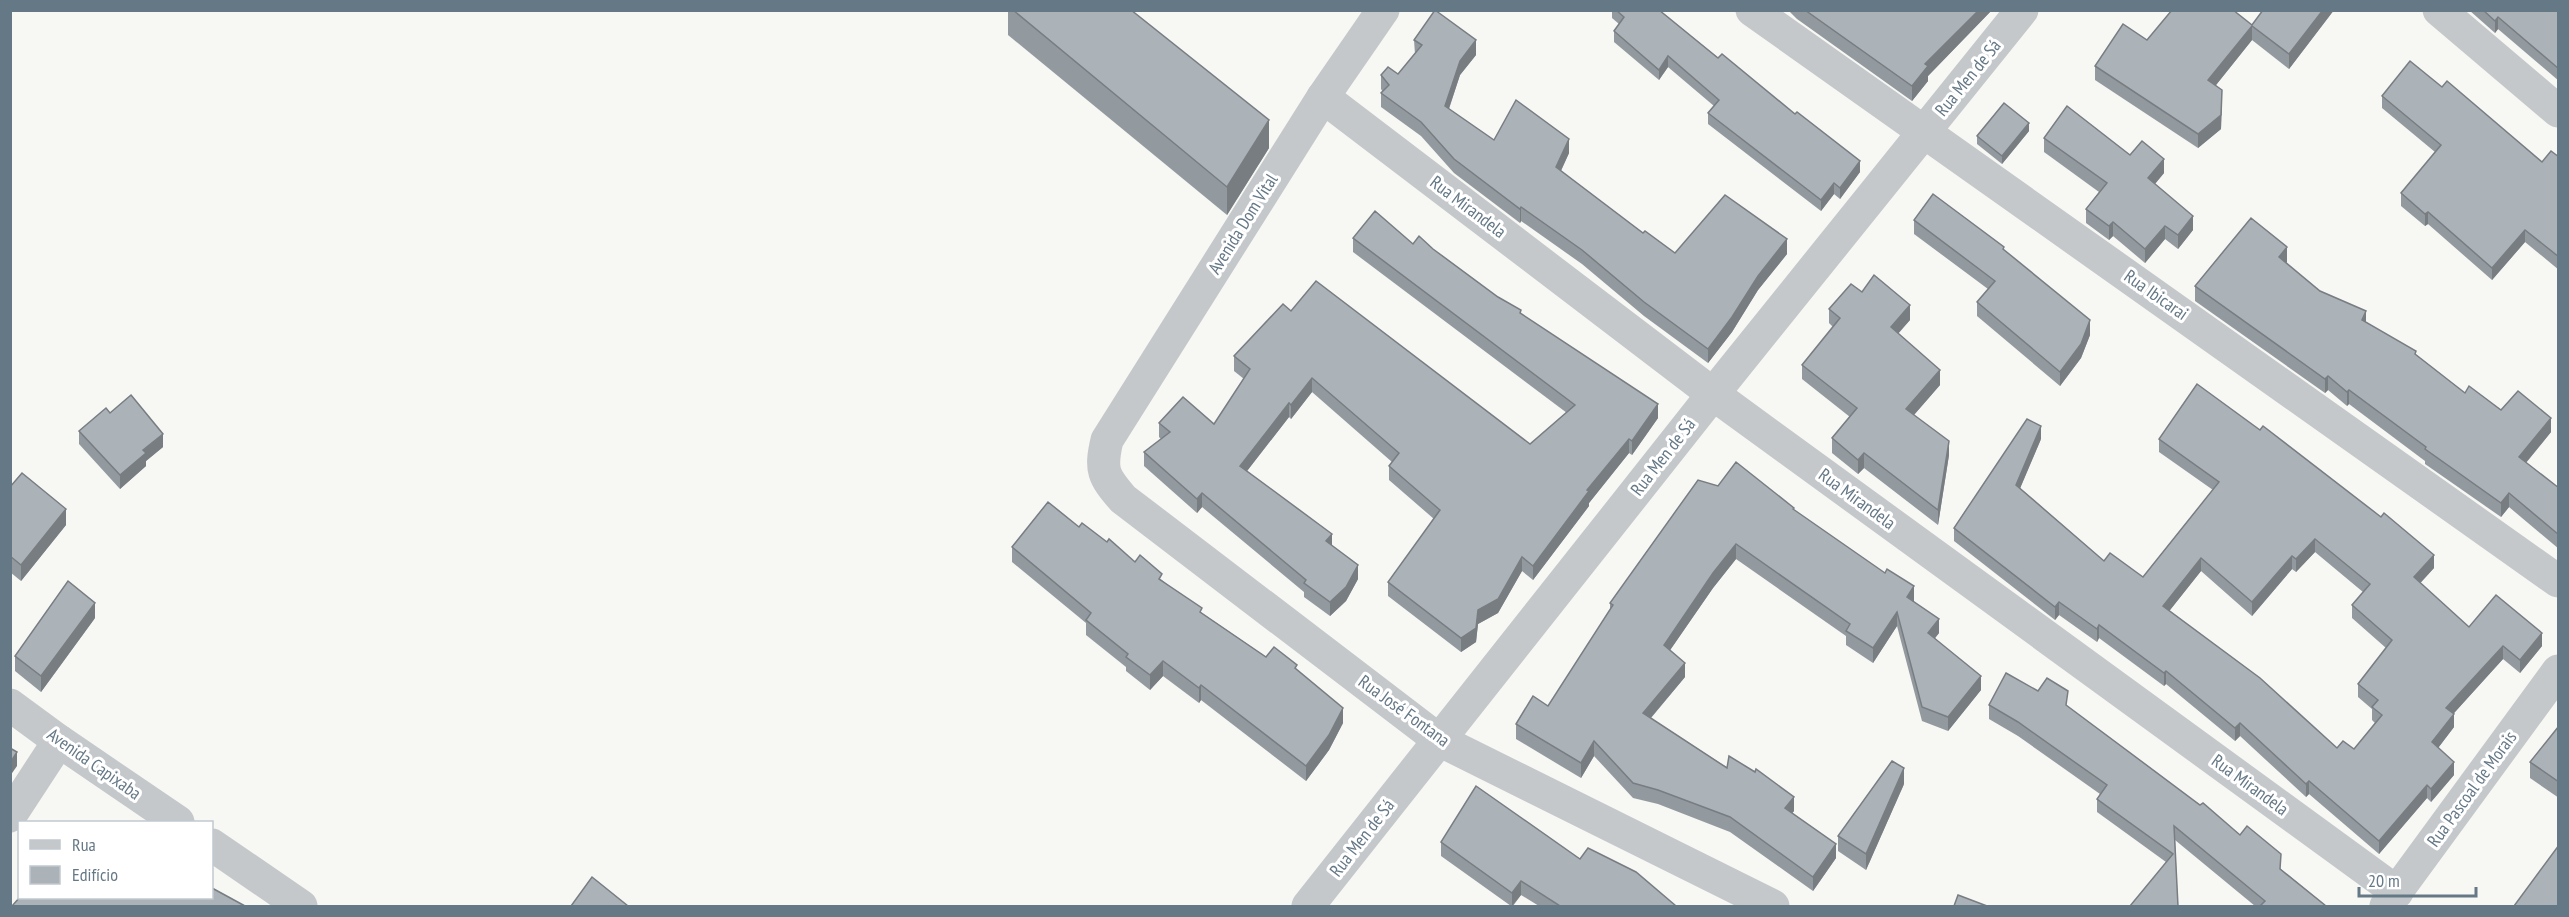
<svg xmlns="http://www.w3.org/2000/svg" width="2569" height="917" viewBox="0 0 2569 917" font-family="'PT Sans Narrow',sans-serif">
	<rect width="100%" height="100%" fill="#f7f7f3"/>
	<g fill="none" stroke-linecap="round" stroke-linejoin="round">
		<g stroke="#c4c8cb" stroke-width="33">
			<path d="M1383,10L1323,97L1107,440C1100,470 1103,476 1123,499L1439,740L1773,906"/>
			<polyline points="1752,10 2558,581"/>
			<polyline points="2439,10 2558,111"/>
			<polyline points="1323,97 1713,394 2397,892"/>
			<polyline points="10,705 59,741 178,822"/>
			<polyline points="10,816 59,741"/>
			<polyline points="212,845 301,906"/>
			<polyline points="1308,906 1713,394 2022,10"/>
			<polyline points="2386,906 2558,671"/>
		</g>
	</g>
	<g fill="#939a9f" fill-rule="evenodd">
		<polygon points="1008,10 1131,10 1269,148 1227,215 1008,35"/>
		<polygon points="1612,10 1659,10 1860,172 1840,199 1834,194 1821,211 1708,124 1708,113 1714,106 1668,67 1659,80 1614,42 1614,31 1619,24 1612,18"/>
		<polygon points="1788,10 1992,10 1928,76 1928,81 1912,101 1797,19"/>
		<polygon points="2263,10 2334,10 2289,69 2252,40 2216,85 2222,104 2221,129 2198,148 2095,80 2095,66 2147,40 2252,25"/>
		<polygon points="2469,10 2559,10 2559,81 2498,29 2495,33"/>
		<polygon points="1414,40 1476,55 1460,75 1449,109 1494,140 1569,153 1561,171 1643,233 1675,253 1787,254 1758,290 1732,332 1708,363 1644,316 1582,264 1521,221 1520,223 1454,173 1421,136 1381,107 1381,93 1383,92 1381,89 1381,75 1398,74 1415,54"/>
		<polygon points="2442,87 2542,162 2559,157 2559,270 2525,242 2492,280 2428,224 2425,226 2401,206 2401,193 2435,152 2382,108 2382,96"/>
		<polygon points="2029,131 2002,164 1977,144 1977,136"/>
		<polygon points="2044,138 2130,155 2164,173 2155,184 2193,230 2178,249 2165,239 2145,263 2113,236 2109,240 2086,223 2086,209 2099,192 2044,152"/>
		<polygon points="1914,220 2004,250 2090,335 2081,358 2060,386 1977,316 1977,302 1988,289 1914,234"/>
		<polygon points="1353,238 1413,244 1433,249 1521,314 1658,418 1632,455 1629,453 1589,503 1589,506 1533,580 1522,571 1498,613 1478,624 1476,642 1461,652 1388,596 1388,582 1434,519 1389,480 1389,466 1392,462 1312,392 1291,419 1289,417 1247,471 1332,546 1358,579 1346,601 1330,616 1304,597 1304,592 1202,507 1197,513 1144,466 1144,452 1161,439 1159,437 1159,423 1214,424 1244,379 1234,371 1234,356 1291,311 1530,444 1567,413 1353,252"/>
		<polygon points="2287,262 2286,263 2320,291 2366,322 2416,355 2465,393 2551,432 2526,463 2559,488 2559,549 2509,507 2501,517 2425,464 2425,461 2349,404 2347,406 2328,390 2325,393 2195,301 2195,286"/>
		<polygon points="1862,292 1910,320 1898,333 1940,385 1914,415 1949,455 1938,525 1864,468 1858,474 1832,453 1832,438 1850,417 1802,379 1802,365 1833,327 1829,323 1829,309"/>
		<polygon points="110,413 163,447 146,461 146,466 120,489 79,444 79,431"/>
		<path d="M2041,439L2020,488L2104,561L2143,577L2213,490L2159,452V439L2434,568L2420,583L2469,627L2542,646L2520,673L2503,659L2453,714L2454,727L2438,748L2454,775L2431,802L2427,798L2379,854L2309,794L2306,797L2240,736L2235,741L2166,684L2164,686L2099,638L2097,642L2059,615L2055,620L1954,541V528ZM2315,552L2363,592L2352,605V618L2386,648L2358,684V697L2372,709V720L2375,723L2354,749L2337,748L2169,611L2201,571L2252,616L2292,569L2296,572Z"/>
		<polygon points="10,487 66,525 21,581 10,572"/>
		<polygon points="1794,510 1914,601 1914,602 1939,633 1935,638 1981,690 1948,731 1922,721 1897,626 1873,663 1846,645 1846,636 1736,559 1713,588 1670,650 1685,677 1651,718 1794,811 1792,813 1836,858 1813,891 1730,832 1658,804 1633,798 1594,756 1581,778 1516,739 1516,724 1548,706 1610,610 1610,603"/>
		<polygon points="1079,527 1107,542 1162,580 1202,613 1266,657 1297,670 1343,723 1329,750 1306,781 1201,700 1199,703 1163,676 1150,690 1126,671 1126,667 1086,635 1086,623 1012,562 1012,547"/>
		<polygon points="95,618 41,692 15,671 15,656"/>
		<polygon points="2038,691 2067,706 2240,835 2326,906 2255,906 2175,840 2178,906 2166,862 2097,812 2097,799 2100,794 2018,736 1989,719 1989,705"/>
		<polygon points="2559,726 2559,798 2530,778 2530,762"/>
		<polygon points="1904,784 1866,870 1838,851 1838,836"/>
		<polygon points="1441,842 1580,859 1676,906 1539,906 1521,895 1513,906 1511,906 1441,856"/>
	</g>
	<g fill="#787d82">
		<polygon points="1979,10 1992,10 1928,76 1928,81 1912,101 1912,86 1925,64"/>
		<polygon points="2323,10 2334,10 2289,69 2289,54"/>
		<polygon points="2498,17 2498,29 2495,33 2495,21"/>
		<polygon points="2252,26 2252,40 2208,95 2208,80"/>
		<polygon points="1476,40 1476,55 1460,75 1445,120 1445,106 1460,61"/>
		<polygon points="1668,56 1668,67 1659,80 1659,70"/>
		<polygon points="2222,90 2221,129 2198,148 2198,134"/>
		<polygon points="1269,120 1269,148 1227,215 1227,187"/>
		<polygon points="2029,123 2029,131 2002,164 2002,156"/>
		<polygon points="1569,139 1569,153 1556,181 1556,167"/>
		<polygon points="2164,159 2164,173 2148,192 2148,178"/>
		<polygon points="1860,161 1860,172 1840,199 1840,188"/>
		<polygon points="1834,183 1834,194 1821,211 1821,200"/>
		<polygon points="1521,207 1521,221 1520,223 1520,209"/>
		<polygon points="2428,212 2428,224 2425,226 2425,214"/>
		<polygon points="2193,216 2193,230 2178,249 2178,235"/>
		<polygon points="2113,222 2113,236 2109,240 2109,226"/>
		<polygon points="2165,226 2165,239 2145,263 2145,249"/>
		<polygon points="2525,230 2525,242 2492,280 2492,268"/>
		<polygon points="1787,239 1787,254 1758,290 1732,332 1708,363 1708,349 1758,276"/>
		<polygon points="2287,247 2287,262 2279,272 2279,257"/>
		<polygon points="1910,305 1910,320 1891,342 1891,327"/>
		<polygon points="2366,311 2366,326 2362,320"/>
		<polygon points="2090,320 2090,335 2081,358 2060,386 2060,372"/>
		<polygon points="1940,370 1940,385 1906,424 1906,409"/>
		<polygon points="2328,376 2328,390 2325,393 2325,379"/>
		<polygon points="1312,378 1312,392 1291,419 1291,405"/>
		<polygon points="2349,390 2349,404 2347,406 2347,392"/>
		<polygon points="1289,403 1289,417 1240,480 1240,466"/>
		<polygon points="1658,404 1658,418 1632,455 1632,441"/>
		<polygon points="2551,418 2551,432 2519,471 2519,457"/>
		<polygon points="2041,426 2041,439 2016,498 2016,485"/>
		<polygon points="163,434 163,447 146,461 146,466 120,489 120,475 143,450"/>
		<polygon points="1629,439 1629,453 1589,503 1589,506 1533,580 1533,566 1587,490"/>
		<polygon points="1949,441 1949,455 1938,525 1938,510"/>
		<polygon points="1864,453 1864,468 1858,474 1858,460"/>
		<polygon points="1202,493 1202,507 1197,513 1197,499"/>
		<polygon points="2509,493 2509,507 2501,517 2501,503"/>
		<polygon points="66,509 66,525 21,581 21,565"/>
		<polygon points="1332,534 1332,548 1326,541"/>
		<polygon points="2315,539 2315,552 2296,572 2296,559"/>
		<polygon points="1736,544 1736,559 1713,588 1664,659 1664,645 1713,573"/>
		<polygon points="2434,555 2434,568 2414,590 2414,577"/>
		<polygon points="2292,556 2292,569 2252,616 2252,602"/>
		<polygon points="1522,557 1522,571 1498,613 1478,624 1476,642 1461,652 1461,638 1478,610"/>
		<polygon points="2201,558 2201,571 2163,619 2163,606"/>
		<polygon points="1358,565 1358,579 1346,601 1330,616 1330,602"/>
		<polygon points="1914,586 1914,601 1907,611 1907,597"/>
		<polygon points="2059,602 2059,615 2055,620 2055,607"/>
		<polygon points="95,603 95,618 41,692 41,676"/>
		<polygon points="1897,612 1897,626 1873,663 1873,648"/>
		<polygon points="1939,619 1939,633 1928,647 1928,633"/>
		<polygon points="2099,625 2099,638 2097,642 2097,629"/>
		<polygon points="2542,633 2542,646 2520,673 2520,660"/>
		<polygon points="2503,646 2503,659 2446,722 2446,708"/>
		<polygon points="1163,661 1163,676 1150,690 1150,675"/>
		<polygon points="1685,663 1685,677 1643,727 1643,713"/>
		<polygon points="2166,671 2166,684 2164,686 2164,673"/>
		<polygon points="1981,676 1981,690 1948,731 1948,717"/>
		<polygon points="1201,685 1201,700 1199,703 1199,688"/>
		<polygon points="1343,708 1343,723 1329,750 1306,781 1306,766"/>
		<polygon points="2454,714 2454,727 2432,756 2432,742"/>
		<polygon points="2240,723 2240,736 2235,741 2235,728"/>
		<polygon points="1594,741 1594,756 1581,778 1581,763"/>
		<polygon points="17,752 17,766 10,776 10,763"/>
		<polygon points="2454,762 2454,775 2431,802 2431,789"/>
		<polygon points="1904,768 1904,784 1866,870 1866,854"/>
		<polygon points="2309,781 2309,794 2306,797 2306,784"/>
		<polygon points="2427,785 2427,798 2379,854 2379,841"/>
		<polygon points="1794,797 1794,811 1785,822 1785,808"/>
		<polygon points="1836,844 1836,858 1813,891 1813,877"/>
		<polygon points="1521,881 1521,895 1512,906 1512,893"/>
	</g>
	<g fill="#abb3b9" stroke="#787d82" stroke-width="1.5" fill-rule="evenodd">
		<polygon points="1013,10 1131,10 1269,120 1227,187"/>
		<polygon points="1435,10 1476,40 1460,61 1445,106 1494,140 1516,100 1569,139 1556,167 1643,233 1645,231 1675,253 1725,195 1787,239 1758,276 1732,317 1708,349 1644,302 1582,250 1521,207 1520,209 1454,159 1421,122 1381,93 1389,85 1381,75 1388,67 1398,74 1422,45 1414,40"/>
		<polygon points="1616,10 1659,10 1718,58 1722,54 1795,114 1797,112 1860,161 1840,188 1834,183 1821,200 1708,113 1719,100 1668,56 1659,70 1614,31 1624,17"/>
		<polygon points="1805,10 1979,10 1925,64 1928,66 1912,86"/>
		<polygon points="2172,10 2233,10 2252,25 2263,10 2323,10 2289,54 2252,26 2208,80 2222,90 2221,115 2198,134 2095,66 2123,24 2147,40"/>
		<polygon points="2483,10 2559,10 2559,69 2498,17 2495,21"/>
		<polygon points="2410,61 2442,87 2447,81 2542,162 2551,151 2559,157 2559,257 2525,230 2492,268 2428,212 2425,214 2401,193 2441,145 2382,96"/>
		<polygon points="2004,103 2029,123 2002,156 1977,136"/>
		<polygon points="2067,106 2130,155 2142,141 2164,159 2148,178 2193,216 2178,235 2165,226 2145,249 2113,222 2109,226 2086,209 2107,183 2044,138"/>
		<polygon points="1933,194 2004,247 2003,249 2090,320 2081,344 2060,372 1977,302 1995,281 1914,220"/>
		<polygon points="1375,211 1413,244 1419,236 1433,249 1498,297 1521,310 1520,313 1658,404 1632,441 1629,439 1587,490 1589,491 1533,566 1522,557 1498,599 1478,610 1476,628 1461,638 1388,582 1440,510 1389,466 1399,453 1312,378 1291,405 1289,403 1240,466 1332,534 1326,541 1358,565 1346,587 1330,602 1304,583 1306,580 1202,493 1197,499 1144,452 1170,432 1159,423 1183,397 1214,424 1250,369 1234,356 1283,304 1291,311 1316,281 1530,444 1575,405 1353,238"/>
		<polygon points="2251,218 2287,247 2279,257 2320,291 2366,311 2362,320 2416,351 2415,354 2465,393 2469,386 2501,410 2518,391 2551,418 2519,457 2559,488 2559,535 2509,493 2501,503 2425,449 2426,447 2349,390 2347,392 2328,376 2325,379 2195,286"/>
		<polygon points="1874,275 1910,305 1891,327 1940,370 1906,409 1949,441 1938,510 1864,453 1858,460 1832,438 1857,408 1802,365 1840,318 1829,309 1851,284 1862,292"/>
		<path d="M2197,384L2260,430L2263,426L2381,517L2384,513L2434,555L2414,577L2469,627L2496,595L2542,633L2520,660L2503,646L2446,708L2454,714L2432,742L2454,762L2431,789L2427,785L2379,841L2309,781L2306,784L2240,723L2235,728L2166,671L2164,673L2099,625L2097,629L2059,602L2055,607L1954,528L2027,419L2041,426L2016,485L2104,561L2110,553L2143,577L2219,482L2159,439ZM2315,539L2370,584L2352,605L2392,640L2358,684L2378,700L2372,707L2382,715L2354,749L2343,741L2337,748L2260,678L2163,606L2201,558L2252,602L2292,556L2296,559Z"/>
		<polygon points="131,395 163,434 143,450 146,453 120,475 79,431 106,408 110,413"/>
		<polygon points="1736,462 1794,508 1793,509 1885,573 1887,569 1914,586 1907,597 1939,619 1928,633 1981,676 1948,717 1922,707 1897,612 1873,648 1846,631 1850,624 1736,544 1713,573 1664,645 1685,663 1643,713 1727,768 1729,756 1755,772 1756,769 1794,797 1785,808 1836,844 1813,877 1730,817 1658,790 1633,783 1594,741 1581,763 1516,724 1533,696 1548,706 1613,605 1610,603 1698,480 1718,486"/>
		<polygon points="22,473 66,509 21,565 10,556 10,487"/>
		<polygon points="1048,502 1079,527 1082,523 1107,542 1109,539 1135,562 1140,555 1162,574 1159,579 1202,608 1200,612 1266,657 1274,647 1297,665 1295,668 1343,708 1329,735 1306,766 1201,685 1199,688 1163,661 1150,675 1126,657 1128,654 1086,620 1091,613 1012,547"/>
		<polygon points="68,581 95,603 41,676 15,656"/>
		<polygon points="2006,673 2038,691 2047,678 2068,691 2066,705 2200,805 2203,803 2240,835 2247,826 2281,854 2280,869 2326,906 2260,906 2265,901 2174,826 2178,906 2130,906 2173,854 2097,799 2107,785 2018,722 1989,705"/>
		<polygon points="2559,726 2559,782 2530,762"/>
		<polygon points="10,748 17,752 10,763"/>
		<polygon points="1892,761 1904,768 1866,854 1838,836"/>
		<polygon points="1476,786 1580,859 1588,848 1636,872 1676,906 1560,906 1521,881 1512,893 1441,842"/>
		<polygon points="2559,845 2559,906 2514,906"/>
		<polygon points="592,877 628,906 571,906"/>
		<polygon points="212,888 245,906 12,906 20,897 212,897"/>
		<polygon points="1958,895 1987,906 1954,906"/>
	</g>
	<g text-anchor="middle" stroke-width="6" stroke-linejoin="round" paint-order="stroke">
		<g font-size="18" fill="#657886" stroke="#fff">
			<text transform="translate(1968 78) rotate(-51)" y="6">Rua Men de Sá</text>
			<text transform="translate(1468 207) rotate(37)" y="6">Rua Mirandela</text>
			<text transform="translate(1243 224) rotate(-58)" y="6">Avenida Dom Vital</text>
			<text transform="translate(2156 295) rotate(35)" y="6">Rua Ibicarai</text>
			<text transform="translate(1663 457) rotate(-52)" y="6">Rua Men de Sá</text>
			<text transform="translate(1857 499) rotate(36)" y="6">Rua Mirandela</text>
			<text transform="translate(1404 711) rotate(36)" y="6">Rua José Fontana</text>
			<text transform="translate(94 764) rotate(35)" y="6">Avenida Capixaba</text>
			<text transform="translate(2250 785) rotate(36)" y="6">Rua Mirandela</text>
			<text transform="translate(2472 789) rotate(-54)" y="6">Rua Pascoal de Morais</text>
			<text transform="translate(1362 838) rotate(-52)" y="6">Rua Men de Sá</text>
		</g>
	</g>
	<rect width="2569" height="917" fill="none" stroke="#657886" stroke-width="24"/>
	<rect x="18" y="821" width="195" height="78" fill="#ffffff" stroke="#c1c9cf" stroke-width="1.5"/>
	<rect x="30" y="840" width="30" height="9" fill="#c4c8cb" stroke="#c1c9cf" stroke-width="1.5"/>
	<text x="72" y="851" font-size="18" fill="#657886">Rua</text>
	<rect x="30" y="866" width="30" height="18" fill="#abb3b9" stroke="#c1c9cf" stroke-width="1.5"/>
	<text x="72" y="881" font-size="18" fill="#657886">Edifício</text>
	<path d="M2359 887v9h117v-9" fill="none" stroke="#657886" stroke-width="3"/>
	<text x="2368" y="887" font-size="18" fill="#657886" stroke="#ffffff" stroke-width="4.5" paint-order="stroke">20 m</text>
</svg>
